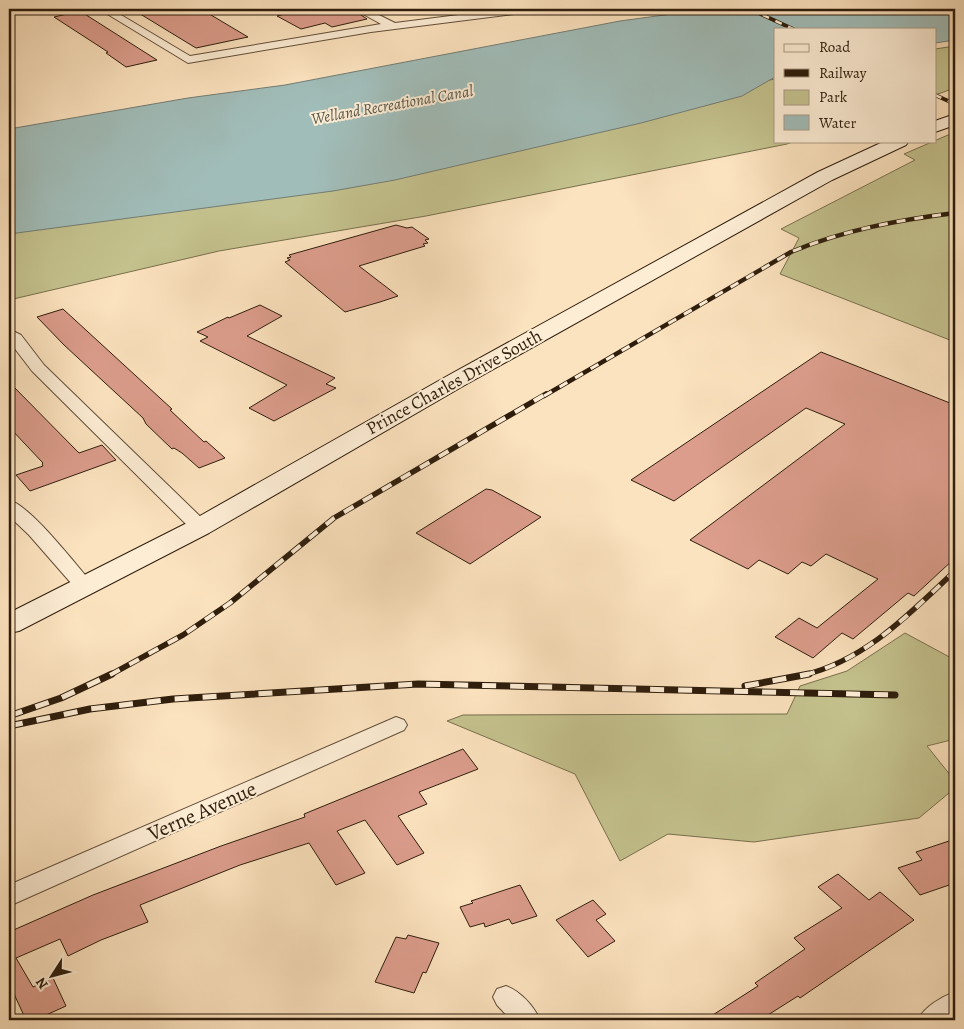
<svg xmlns="http://www.w3.org/2000/svg" width="964" height="1029" viewBox="0 0 964 1029" font-family="Alegreya,serif">
	<rect width="100%" height="100%" fill="#fce3bf"/>
	<filter id="stains"><feTurbulence type="fractalNoise" baseFrequency=".004" numOctaves="4"/><feColorMatrix values="0 0 0 0 .2 0 0 0 0 .09 0 0 0 0 .02 0 0 0 .5 -.17"/></filter>
	<radialGradient id="worn" r=".72"><stop offset=".6" stop-color="#630" stop-opacity="0"/><stop offset="1" stop-color="#630" stop-opacity=".3"/></radialGradient>
	<g fill="#c4c28e" stroke="#79704d">
		<polygon points="955,46 955,88 935,95 935,49"/>
		<polygon points="775,79 775,141 795,141 787,144 426,216 219,251 9,300 9,221"/>
		<polygon points="955,132 955,342 780,274 799,238 781,229 915,160 904,154"/>
		<polygon points="905,633 955,660 955,739 927,746 955,781 955,788 919,818 754,842 668,834 620,861 575,774 447,721 463,715 787,714 800,686 847,671"/>
	</g>
	<polygon fill="#a1bdb9" stroke="#737d74" points="709,9 955,9 955,40 935,43 935,29 775,29 775,77 742,96 641,123 395,180 333,191 9,234 9,129 188,98 285,85 620,21"/>
	<g fill="#dc9d8c" stroke="#2e1d0c">
		<polygon points="132,9 210,9 211,15 248,37 196,48"/>
		<polygon points="299,9 352,9 367,19 332,27 325,23 301,29 277,16 301,10"/>
		<polygon points="80,11 157,60 126,67 106,53 108,52 54,17"/>
		<polygon points="396,225 407,228 412,227 429,239 425,240 428,243 423,244 425,246 359,266 398,296 380,302 345,312 285,262 290,260 287,258 291,257 289,255"/>
		<polygon points="260,305 282,316 247,336 335,378 326,384 336,388 274,421 249,408 287,385 200,341 208,337 197,332 228,317 229,318"/>
		<polygon points="63,309 172,409 170,410 204,442 206,441 225,458 199,468 182,453 174,448 172,449 146,424 143,418 64,345 37,317"/>
		<polygon points="821,352 955,405 955,558 914,596 908,593 853,639 842,633 813,658 775,637 799,618 817,628 878,579 826,554 811,566 802,562 788,574 759,560 748,569 690,540 845,424 806,408 674,501 631,480"/>
		<polygon points="9,382 79,453 102,445 116,460 30,491 16,475 43,466 42,464 43,463 9,427"/>
		<polygon points="486,489 492,490 541,517 470,564 416,533"/>
		<polygon points="463,749 478,769 419,792 427,804 398,816 424,853 397,865 365,820 337,831 365,873 336,885 309,843 240,865 140,905 148,922 101,940 68,956 60,939 16,958 33,987 53,978 66,1006 35,1020 26,1020 9,983 9,932 93,895 221,846 305,817 304,814"/>
		<polygon points="955,839 955,883 920,895 898,868 922,860 916,852"/>
		<polygon points="838,874 869,900 880,892 914,920 800,998 798,996 760,1020 705,1020 758,986 755,983 805,949 794,938 842,908 818,887"/>
		<polygon points="520,885 537,916 512,924 509,919 485,927 484,923 470,927 460,907 473,903 471,901"/>
		<polygon points="593,900 606,914 596,920 615,941 588,957 556,920"/>
		<polygon points="408,935 439,943 426,973 423,972 414,993 375,982 396,937 406,939"/>
	</g>
	<g fill="none" stroke-linecap="round" stroke-linejoin="round">
		<defs>
			<g id="street">
				<polygon points="99,9 111,9 190,56 381,24 354,9 367,9 395,23 506,9 534,9 529,12 371,32 188,63"/>
				<polygon points="9,329 21,335 44,365 207,523 209,527 207,531 200,533 193,531 32,371 9,341"/>
				<path d="M9,500C31,506 75,564 92,583L95,587L92,591L85,593L78,591L29,535L9,516Z"/>
				<polygon points="396,717 404,720 407,725 404,730 9,906 9,885"/>
				<path d="M506,986C520,991 534,1006 540,1020H511L497,1005L493,997L497,989Z"/>
				<path d="M955,992V1017L951,1020H918C924,1007 941,997 955,992Z"/>
			</g>
			<g id="secondary">
				<polygon points="955,114 955,125 935,132 935,121"/>
				<polygon points="885,141 909,141 906,145 832,180 465,385 209,533 19,631 9,633 9,613 191,521 449,375 818,172"/>
			</g>
		</defs>
		<use href="#street" stroke="#624e39" stroke-width="2"/>
		<use href="#secondary" stroke="#2e1d0c" stroke-width="2"/>
		<use href="#street" fill="#fdedd5" fill-rule="evenodd"/>
		<use href="#secondary" fill="#fdedd5" fill-rule="evenodd"/>
		<defs>
			<g id="rail-far3">
				<polyline points="750,9 793,29"/>
				<polyline points="935,95 955,104"/>
			</g>
			<path id="rail-far2" d="M544,396L791,252C844,230 898,220 955,213"/>
			<g id="rail-far1">
				<polyline points="110,675 183,635 230,603 334,518 546,394"/>
				<path d="M804,675C866,660 910,613 955,571"/>
			</g>
			<g id="rail">
				<polyline points="745,686 809,674"/>
				<polyline points="9,716 61,698 112,674"/>
				<polyline points="9,726 90,709 173,699 418,684 895,695"/>
			</g>
		</defs>
		<use href="#rail-far3" stroke="#2e1d0c" stroke-width="4"/>
		<use href="#rail-far2" stroke="#2e1d0c" stroke-width="4.5"/>
		<use href="#rail-far1" stroke="#2e1d0c" stroke-width="5.5"/>
		<use href="#rail" stroke="#2e1d0c" stroke-width="7"/>
		<use href="#rail-far3" stroke="#fdedd5" stroke-width="2.5" stroke-dasharray="7" stroke-linecap="butt"/>
		<use href="#rail-far2" stroke="#fdedd5" stroke-width="3" stroke-dasharray="9" stroke-linecap="butt"/>
		<use href="#rail-far1" stroke="#fdedd5" stroke-width="4" stroke-dasharray="11" stroke-linecap="butt"/>
		<use href="#rail" stroke="#fdedd5" stroke-width="5" stroke-dasharray="14" stroke-linecap="butt"/>
	</g>
	<g text-anchor="middle" stroke-width="4" stroke-linejoin="round" paint-order="stroke">
		<g font-size="16" font-style="italic" fill="#565549" stroke="#fdedd5">
			<text transform="translate(392 104) rotate(-10)" y="6">Welland Recreational Canal</text>
		</g>
		<g font-size="18" fill="#2e1d0c" stroke="#fdedd5">
			<text transform="translate(454 382) rotate(-29)" y="6">Prince Charles Drive South</text>
		</g>
		<g font-size="21" fill="#2e1d0c" stroke="#fdedd5">
			<text transform="translate(202 811) rotate(-24)" y="7">Verne Avenue</text>
		</g>
	</g>
	<rect width="964" height="1029" fill="none" stroke="#fce3bf" stroke-width="30"/>
	<rect x="10" y="10" width="944" height="1009" fill="none" stroke="#2e1d0c" stroke-width="2.5"/>
	<rect x="15" y="15" width="934" height="999" fill="none" stroke="#2e1d0c"/>
	<rect x="774" y="28" width="162" height="115" fill="#fdedd5" stroke="#aa9a85"/>
	<rect x="784" y="44" width="25" height="8" fill="#fdedd5" stroke="#aa9a85"/>
	<text x="819" y="52" font-size="15" fill="#2e1d0c">Road</text>
	<rect x="784" y="69" width="25" height="8" fill="#2e1d0c" stroke="#aa9a85"/>
	<text x="819" y="78" font-size="15" fill="#2e1d0c">Railway</text>
	<rect x="784" y="90" width="25" height="15" fill="#c4c28e" stroke="#aa9a85"/>
	<text x="819" y="102" font-size="15" fill="#2e1d0c">Park</text>
	<rect x="784" y="115" width="25" height="15" fill="#a1bdb9" stroke="#aa9a85"/>
	<text x="819" y="128" font-size="15" fill="#2e1d0c">Water</text>
	<g transform="translate(52 976) rotate(234)" stroke="#fdedd5" stroke-width="4" paint-order="stroke">
	<path d="M0-4L9 19L0 12L-9 19Z" fill="#2e1d0c"/>
	<text y="-8" font-size="14" font-weight="bold" text-anchor="middle" fill="#2e1d0c">N</text>
	</g>
	<rect width="100%" height="100%" filter="url(#stains)"/>
	<rect width="100%" height="100%" fill="url(#worn)"/>
</svg>
